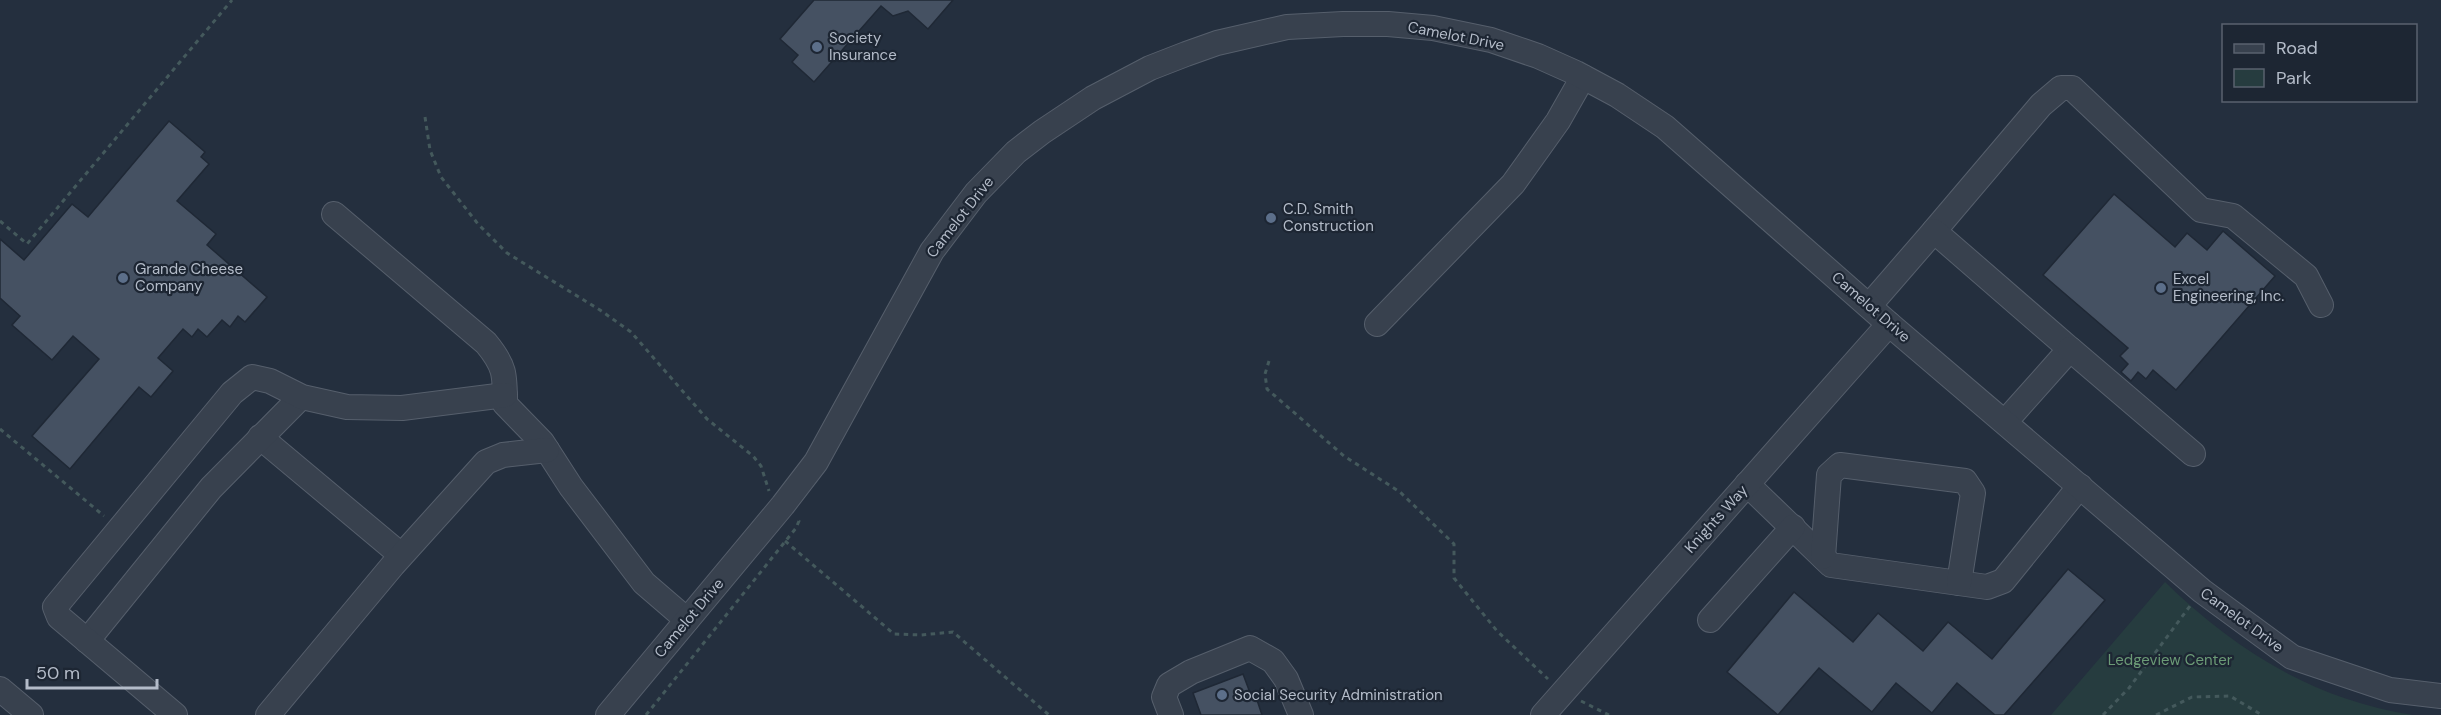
<svg xmlns="http://www.w3.org/2000/svg" width="2441" height="715" viewBox="0 0 2441 715" font-family="'DM Sans',sans-serif">
	<rect width="100%" height="100%" fill="#242f3e"/>
	<path fill="#263c3f" d="M2165,582C2236,651 2313,699 2413,715H2051Z"/>
	<g fill="#455162" stroke="#1f2835" stroke-width="1.5">
		<polygon points="814,0 953,0 928,29 908,11 893,16 881,6 814,82 792,62 798,55 780,39"/>
		<polygon points="169,121 205,152 201,157 209,164 177,201 216,234 207,245 267,297 245,322 238,316 230,327 222,320 207,337 198,329 192,337 183,329 158,358 173,371 151,397 139,387 70,469 32,436 99,359 73,336 52,360 12,325 20,316 0,298 0,239 24,260 72,204 88,217"/>
		<polygon points="2114,194 2175,247 2187,233 2207,250 2223,231 2275,276 2176,390 2153,370 2146,379 2138,372 2131,381 2121,372 2128,364 2120,356 2128,348 2043,275"/>
		<polygon points="2068,569 2105,600 2004,715 1995,715 1957,683 1932,713 1896,683 1872,712 1819,668 1778,715 1727,672 1794,592 1853,642 1878,613 1923,651 1948,622 1992,659"/>
		<polygon points="1243,674 1252,698 1256,697 1262,715 1201,715 1193,693"/>
	</g>
	<g fill="none" stroke-linecap="round" stroke-linejoin="round">
		<defs>
			<g id="minor">
				<path d="M334,214L486,343C505,366 505,374 505,404L542,442L571,487L644,583L687,620"/>
				<polyline points="1934,231 2041,105 2061,88 2072,88 2201,210 2233,216 2306,276 2321,305"/>
				<polyline points="1869,306 1934,231 2070,349 2005,422"/>
				<polyline points="1377,324 1513,184 1558,121 1583,77"/>
				<polyline points="2070,349 2193,454"/>
				<polyline points="260,437 401,555"/>
				<polyline points="1747,484 1831,565 1987,587 2003,581 2080,486"/>
				<polyline points="1823,557 1829,475 1840,465 1965,481 1973,493 1959,583"/>
				<polyline points="1710,620 1793,527"/>
				<polyline points="87,641 211,488 301,397"/>
				<polyline points="0,689 31,715"/>
				<polyline points="175,715 59,617 55,607 232,393 252,377 270,381 302,397 347,407 402,408 505,395"/>
				<polyline points="268,715 393,565 486,462 503,455 547,450"/>
				<polyline points="608,715 783,505 816,462 932,251 976,193 1016,152 1042,132 1093,98 1150,68 1186,54 1217,43 1287,27 1343,24 1388,24 1433,28 1491,40 1538,56 1576,73 1617,95 1665,127 1889,324 2202,591 2292,657 2390,690 2441,696"/>
				<polyline points="1171,715 1164,697 1169,685 1191,672 1250,648 1273,661 1286,679 1301,715"/>
				<polyline points="1543,715 1889,324"/>
			</g>
		</defs>
		<use href="#minor" stroke="#565f6c" stroke-width="26"/>
		<g stroke="#44595c" stroke-width="3" stroke-dasharray="4.5 4.5" stroke-linecap="butt">
			<polyline points="425,117 430,150 441,177 478,224 507,253 600,310 631,332 707,419 753,456 761,466 769,491"/>
			<polyline points="0,221 27,244 232,0"/>
			<polyline points="1269,361 1265,374 1267,389 1344,456 1400,492 1454,544 1454,578 1497,631 1548,679"/>
			<polyline points="0,429 104,516"/>
			<polyline points="785,541 894,634 921,635 953,632 1049,715"/>
			<polyline points="1581,701 1609,715"/>
			<polyline points="646,715 796,528 799,521 797,519"/>
			<polyline points="2103,715 2129,688 2190,606"/>
			<polyline points="2156,715 2192,697 2230,696 2262,715"/>
		</g>
		<use href="#minor" stroke="#38414e" stroke-width="24"/>
	</g>
	<g fill="#5c6f8a" stroke="#1d2633" stroke-width="2">
		<circle cx="817" cy="47" r="6"/>
		<circle cx="1271" cy="218" r="6"/>
		<circle cx="123" cy="278" r="6"/>
		<circle cx="2161" cy="288" r="6"/>
		<circle cx="1222" cy="695" r="6"/>
	</g>
	<g text-anchor="middle" stroke-width="4.5" stroke-linejoin="round" paint-order="stroke">
		<g font-size="15" fill="#b4bcc9" stroke="#1d2633">
			<text transform="translate(1456 36) rotate(11)" y="5">Camelot Drive</text>
			<text transform="translate(960 217) rotate(-52)" y="5">Camelot Drive</text>
			<text transform="translate(1871 307) rotate(41)" y="5">Camelot Drive</text>
			<text transform="translate(1716 519) rotate(-48)" y="5">Knights Way</text>
			<text transform="translate(689 618) rotate(-50)" y="5">Camelot Drive</text>
			<text transform="translate(2242 620) rotate(36)" y="5">Camelot Drive</text>
		</g>
		<g font-size="15" fill="#b4bcc9" stroke="#1d2633" text-anchor="start">
			<text x="829" y="43">Society<tspan x="829" dy="17">Insurance</tspan></text>
			<text x="1283" y="214">C.D. Smith<tspan x="1283" dy="17">Construction</tspan></text>
			<text x="135" y="274">Grande Cheese<tspan x="135" dy="17">Company</tspan></text>
			<text x="2173" y="284">Excel<tspan x="2173" dy="17">Engineering, Inc.</tspan></text>
			<text x="1234" y="700">Social Security Administration</text>
		</g>
		<g font-size="15" fill="#6b9a76" stroke="#1d2633">
			<text x="2170" y="665">Ledgeview Center</text>
		</g>
	</g>
	<rect x="2222" y="24" width="195" height="78" fill="#1d2633" stroke="#59626f" stroke-width="1.5"/>
	<rect x="2234" y="44" width="30" height="9" fill="#38414e" stroke="#59626f" stroke-width="1.5"/>
	<text x="2276" y="54" font-size="18" fill="#b4bcc9">Road</text>
	<rect x="2234" y="69" width="30" height="18" fill="#263c3f" stroke="#59626f" stroke-width="1.5"/>
	<text x="2276" y="84" font-size="18" fill="#b4bcc9">Park</text>
	<path d="M27 679v9h130v-9" fill="none" stroke="#b4bcc9" stroke-width="3"/>
	<text x="36" y="679" font-size="18" fill="#b4bcc9" stroke="#1d2633" stroke-width="4.5" paint-order="stroke">50 m</text>
</svg>
